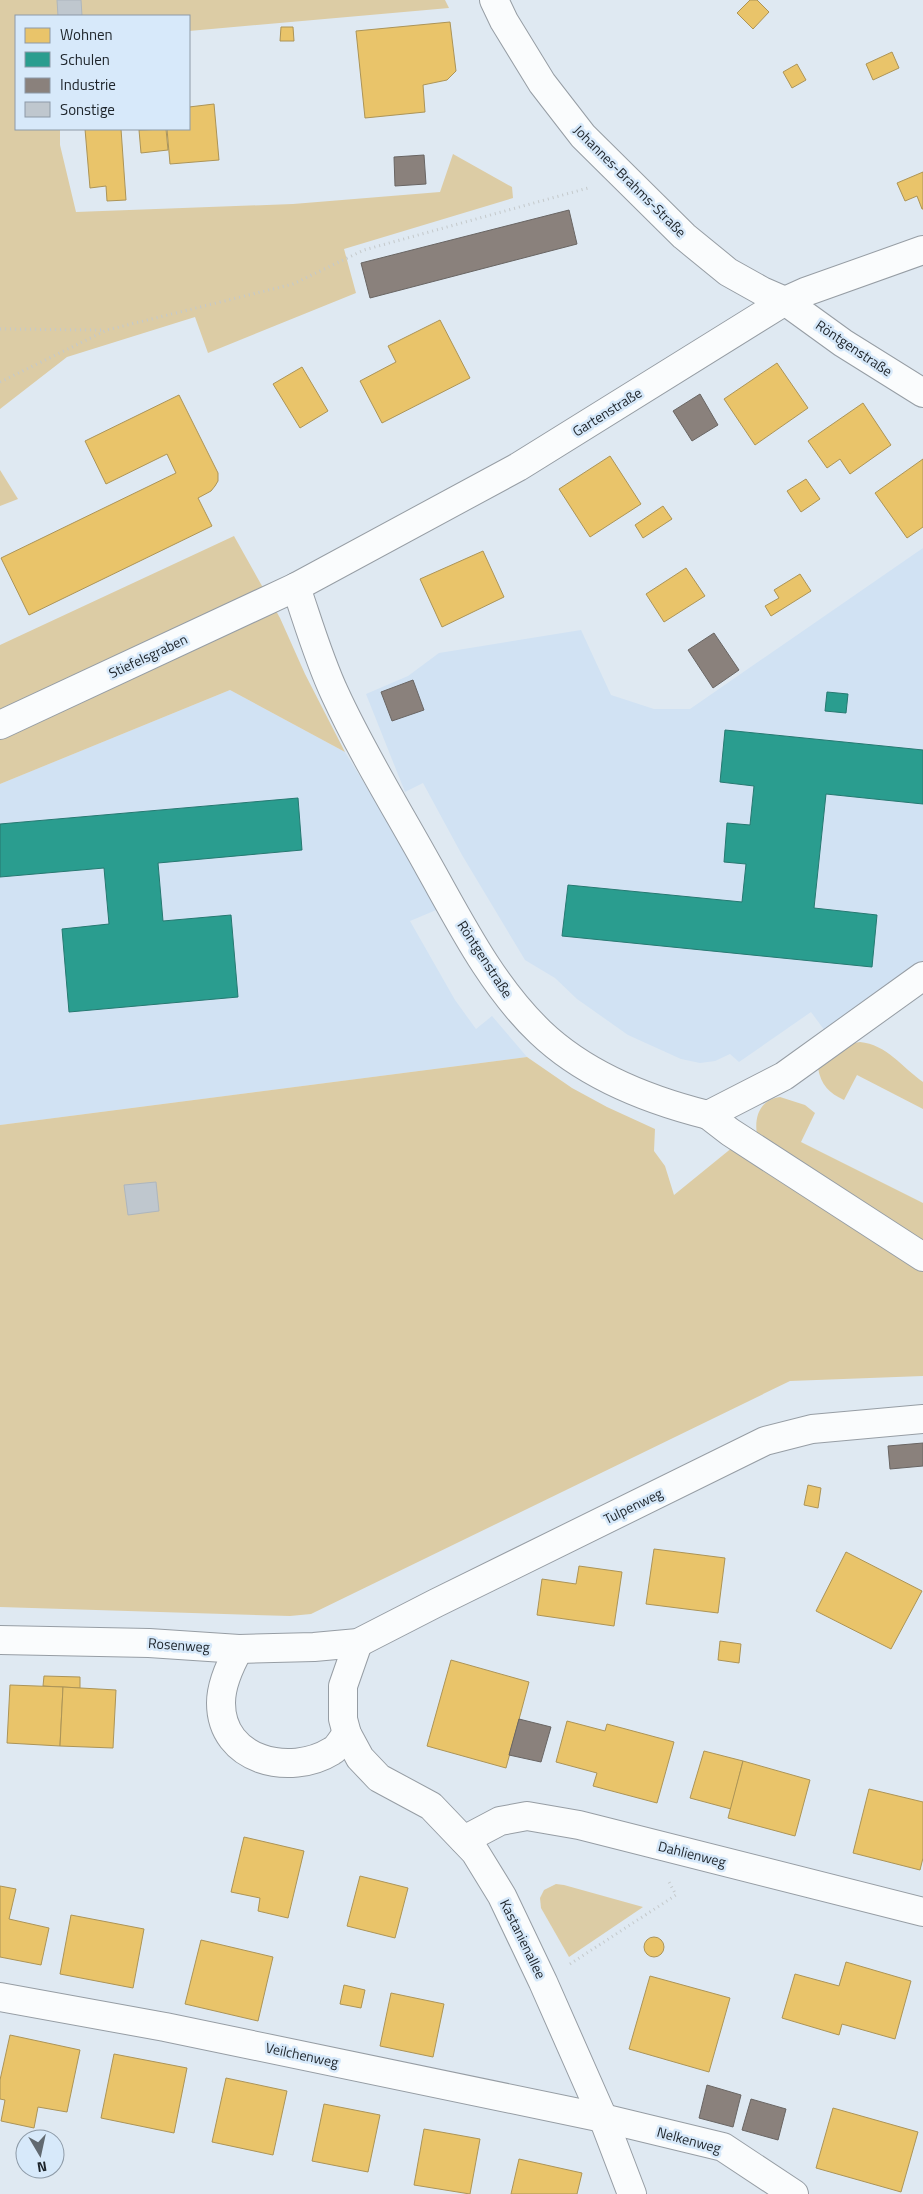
<svg xmlns="http://www.w3.org/2000/svg" width="923" height="2194" viewBox="0 0 923 2194" font-family="'Titillium Web',sans-serif">
	<rect width="100%" height="100%" fill="#dfe9f2"/>
	<g fill="#d1e2f3">
		<polygon points="923,548 923,963 825,1031 811,1012 739,1062 730,1054 715,1061 700,1063 681,1059 628,1035 577,999 555,978 525,960 462,855 423,783 405,792 366,694 408,676 439,653 581,630 611,695 654,709 690,709"/>
		<polygon points="230,690 345,752 441,908 410,921 455,1000 476,1029 492,1016 527,1057 0,1125 0,784"/>
	</g>
	<g fill="#dccca5">
		<polygon points="0,0 445,0 449,8 189,31 189,16 16,16 16,129 60,129 60,145 76,212 293,204 440,192 453,154 512,187 513,198 344,249 356,293 208,353 195,317 67,357 0,409"/>
		<polygon points="0,470 18,499 0,506"/>
		<polygon points="234,536 280,618 305,674 345,752 230,690 0,784 0,645"/>
		<path d="M860,1042C886,1044 903,1068 923,1082V1109L857,1075L844,1100C829,1093 821,1085 818,1068L849,1044Z"/>
		<polygon points="527,1057 572,1088 607,1107 655,1129 654,1151 665,1166 674,1195 733,1147 923,1271 923,1376 790,1381 311,1614 290,1616 0,1607 0,1125"/>
		<path d="M780,1097L805,1105L815,1113L801,1142L923,1203V1248L757,1135C754,1116 760,1100 780,1097Z"/>
		<polygon points="556,1884 564,1885 643,1907 569,1957 541,1908 540,1898 544,1890"/>
	</g>
	<g fill="#e9c46a" stroke="#ac9457">
		<polygon points="750,0 757,0 769,12 753,29 737,13"/>
		<polygon points="450,22 456,71 447,80 423,85 425,112 365,118 356,31"/>
		<polygon points="281,27 293,27 294,41 280,41"/>
		<polygon points="892,52 899,68 873,80 866,64"/>
		<polygon points="797,64 806,80 792,88 783,72"/>
		<polygon points="214,104 219,160 170,164 167,129 189,129 189,107"/>
		<polygon points="85,129 121,129 126,200 107,201 106,186 90,188"/>
		<polygon points="166,129 168,150 141,153 139,130"/>
		<polygon points="923,172 923,209 922,209 917,196 905,201 897,183"/>
		<polygon points="440,320 470,378 382,423 360,381 396,362 388,346"/>
		<polygon points="777,363 808,408 755,445 724,399"/>
		<polygon points="302,367 328,411 300,428 273,384"/>
		<polygon points="179,395 218,473 218,481 215,486 211,491 198,498 212,526 29,615 1,558 176,473 167,454 106,484 85,441"/>
		<polygon points="863,403 891,445 850,474 840,459 827,468 808,441"/>
		<polygon points="610,456 641,504 590,537 559,489"/>
		<polygon points="923,459 923,527 907,538 875,493"/>
		<polygon points="806,479 820,499 801,512 787,491"/>
		<polygon points="663,506 672,519 643,538 635,525"/>
		<polygon points="483,551 504,597 442,627 420,579"/>
		<polygon points="686,568 705,596 664,622 646,594"/>
		<polygon points="800,574 811,591 771,616 765,606 779,598 774,590"/>
		<polygon points="808,1485 821,1488 818,1508 804,1505"/>
		<polygon points="654,1549 725,1558 718,1613 646,1604"/>
		<polygon points="846,1552 922,1591 891,1649 816,1611"/>
		<polygon points="579,1566 622,1572 614,1626 537,1615 542,1579 576,1584"/>
		<polygon points="720,1641 741,1644 739,1663 718,1660"/>
		<polygon points="451,1660 529,1682 506,1768 427,1746"/>
		<polygon points="44,1676 80,1677 80,1688 43,1686"/>
		<polygon points="10,1685 63,1687 60,1746 7,1743"/>
		<polygon points="63,1687 116,1690 113,1748 60,1746"/>
		<polygon points="567,1721 605,1731 607,1724 674,1742 657,1803 593,1786 597,1773 556,1762"/>
		<polygon points="704,1751 743,1761 731,1809 690,1798"/>
		<polygon points="743,1761 810,1780 795,1836 728,1818"/>
		<polygon points="869,1789 923,1802 923,1858 920,1870 853,1853"/>
		<polygon points="244,1837 304,1851 288,1918 258,1911 260,1898 231,1892"/>
		<polygon points="360,1876 408,1888 395,1938 347,1926"/>
		<polygon points="0,1886 16,1889 9,1919 49,1928 41,1965 0,1957"/>
		<polygon points="71,1915 144,1929 133,1988 60,1974"/>
		<circle cx="654" cy="1947" r="10"/>
		<polygon points="201,1940 273,1957 258,2021 185,2004"/>
		<polygon points="846,1962 911,1981 895,2039 842,2024 839,2035 782,2018 795,1974 839,1986"/>
		<polygon points="650,1976 730,1998 709,2072 629,2049"/>
		<polygon points="344,1985 365,1990 361,2008 340,2004"/>
		<polygon points="391,1993 444,2004 433,2057 380,2046"/>
		<polygon points="10,2035 80,2050 67,2112 38,2107 34,2128 1,2121 5,2100 0,2099 0,2080"/>
		<polygon points="114,2054 187,2068 174,2133 101,2118"/>
		<polygon points="226,2078 287,2091 273,2155 212,2142"/>
		<polygon points="324,2104 380,2115 368,2172 312,2161"/>
		<polygon points="833,2108 918,2132 901,2192 816,2168"/>
		<polygon points="424,2129 480,2139 470,2194 414,2185"/>
		<polygon points="519,2159 582,2173 577,2194 511,2194"/>
	</g>
	<g fill="#2a9d8f" stroke="#267971">
		<polygon points="827,692 848,694 846,713 825,711"/>
		<polygon points="725,730 923,750 923,804 826,794 814,908 877,915 872,967 562,936 568,885 742,902 746,864 724,862 727,823 750,825 754,786 720,782"/>
		<polygon points="298,798 302,850 158,863 163,921 231,915 238,997 69,1012 62,929 109,924 104,868 0,877 0,824"/>
	</g>
	<g fill="#8a817c" stroke="#696563">
		<polygon points="424,155 426,184 395,186 394,157"/>
		<polygon points="569,210 577,244 370,298 361,263"/>
		<polygon points="700,394 718,425 692,441 673,411"/>
		<polygon points="714,633 739,670 713,688 688,650"/>
		<polygon points="413,680 424,710 392,721 381,692"/>
		<polygon points="923,1443 923,1466 890,1469 888,1446"/>
		<polygon points="519,1719 551,1727 541,1762 509,1755"/>
		<polygon points="707,2085 741,2095 733,2127 699,2118"/>
		<polygon points="751,2099 786,2109 778,2140 742,2130"/>
	</g>
	<g fill="#bfc7ce" stroke="#aeb6bd">
		<polygon points="57,0 81,0 82,16 58,16"/>
		<polygon points="156,1182 159,1211 128,1215 124,1185"/>
	</g>
	<g fill="none" stroke-linecap="round" stroke-linejoin="round">
		<defs>
			<g id="minor">
				<polyline points="494,0 504,21 542,83 583,136 684,236 728,272 762,291 785,301 843,343 923,393"/>
				<path d="M296,587C308,622 319,660 335,694C362,753 397,809 429,867C461,924 492,986 540,1032C586,1076 648,1100 708,1115L784,1076L923,976"/>
				<polyline points="0,725 296,587 518,467 785,301 805,292 923,250"/>
				<polyline points="708,1115 730,1132 923,1257"/>
				<polyline points="0,1640 149,1643 239,1649 314,1647 358,1643 436,1603 765,1441 812,1429 923,1419"/>
				<polyline points="358,1643 343,1686 343,1719 347,1734 360,1758 379,1778 431,1806 475,1852 502,1896 543,1982 603,2118 632,2194"/>
				<path d="M239,1649C230,1665 221,1684 221,1703C221,1761 290,1777 332,1751C338,1748 342,1739 347,1734"/>
				<polyline points="464,1840 500,1821 527,1816 579,1825 923,1912"/>
				<polyline points="0,1997 165,2027 603,2118 723,2147 794,2194"/>
			</g>
		</defs>
		<use href="#minor" stroke="#969da4" stroke-width="30"/>
		<g stroke="#c4c9cb" stroke-width="3" stroke-dasharray="1 4" stroke-linecap="butt">
			<polyline points="0,329 104,330"/>
			<polyline points="0,382 107,330 293,284 364,250 588,188"/>
			<polyline points="570,1964 676,1895 669,1882"/>
		</g>
		<use href="#minor" stroke="#fafcfd" stroke-width="28"/>
	</g>
	<g text-anchor="middle" stroke-width="5" stroke-linejoin="round" paint-order="stroke">
		<g font-size="14" fill="#1d242a" stroke="#d7e9fa">
			<text transform="translate(630 181) rotate(45)" y="5">Johannes-Brahms-Straße</text>
			<text transform="translate(854 348) rotate(34)" y="5">Röntgenstraße</text>
			<text transform="translate(607 412) rotate(-32)" y="5">Gartenstraße</text>
			<text transform="translate(148 656) rotate(-25)" y="5">Stiefelsgraben</text>
			<text transform="translate(485 959) rotate(57)" y="5">Röntgenstraße</text>
			<text transform="translate(633 1506) rotate(-26)" y="5">Tulpenweg</text>
			<text transform="translate(179 1645) rotate(4)" y="5">Rosenweg</text>
			<text transform="translate(692 1854) rotate(14)" y="5">Dahlienweg</text>
			<text transform="translate(523 1939) rotate(64)" y="5">Kastanienallee</text>
			<text transform="translate(302 2055) rotate(12)" y="5">Veilchenweg</text>
			<text transform="translate(689 2140) rotate(15)" y="5">Nelkenweg</text>
		</g>
	</g>
	<rect x="15" y="15" width="175" height="115" fill="#d7e9fa" stroke="#8d9aa7"/>
	<rect x="25" y="28" width="25" height="15" fill="#e9c46a" stroke="#8d9aa7"/>
	<text x="60" y="40" font-size="15" fill="#1d242a">Wohnen</text>
	<rect x="25" y="52" width="25" height="15" fill="#2a9d8f" stroke="#8d9aa7"/>
	<text x="60" y="65" font-size="15" fill="#1d242a">Schulen</text>
	<rect x="25" y="78" width="25" height="15" fill="#8a817c" stroke="#8d9aa7"/>
	<text x="60" y="90" font-size="15" fill="#1d242a">Industrie</text>
	<rect x="25" y="102" width="25" height="15" fill="#bfc7ce" stroke="#8d9aa7"/>
	<text x="60" y="115" font-size="15" fill="#1d242a">Sonstige</text>
	<g transform="translate(40 2154) rotate(171)"><circle r="24" fill="#d7e9fa" stroke="#8d9aa7"/>
	<path d="M0-4L9 19L0 12L-9 19Z" fill="#616970"/>
	<text y="-8" font-size="14" font-weight="bold" text-anchor="middle" fill="#1d242a">N</text>
	</g>
</svg>
